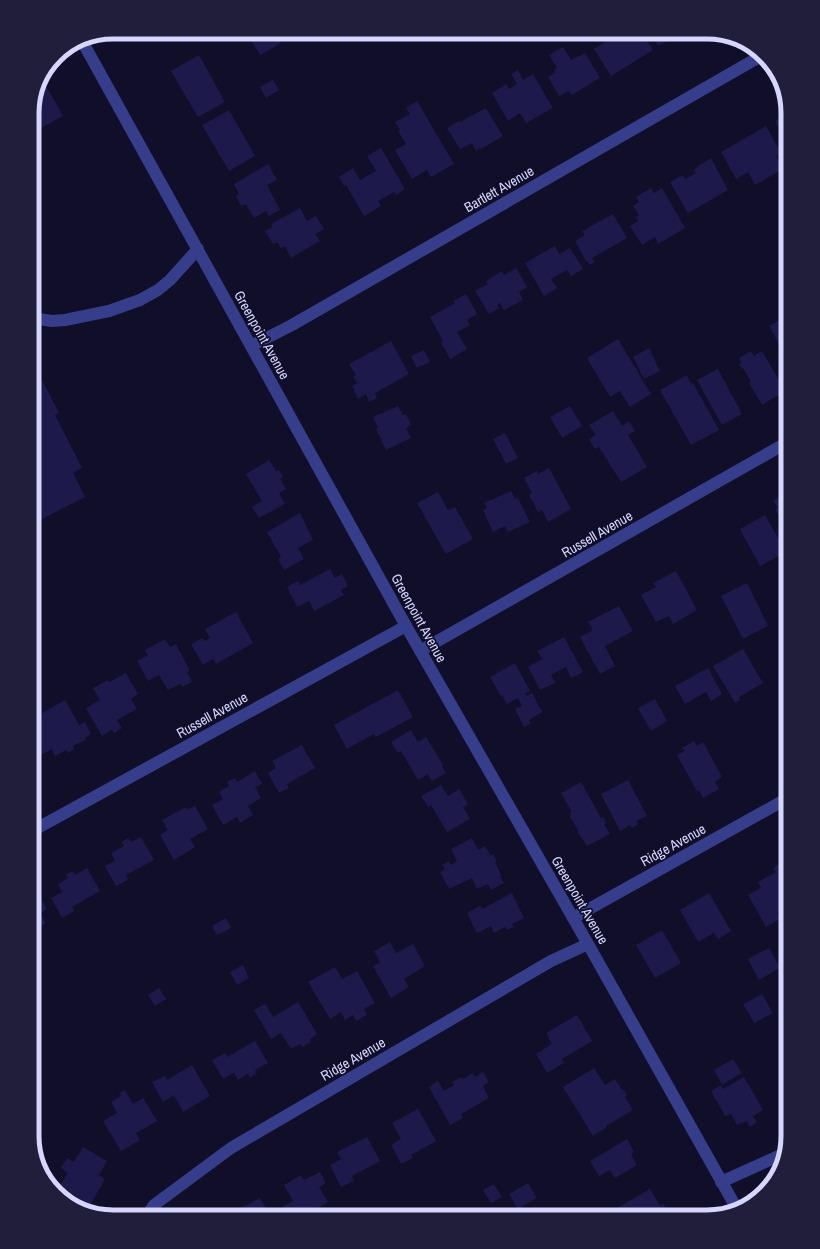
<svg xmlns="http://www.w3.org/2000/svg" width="820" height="1249" viewBox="0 0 820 1249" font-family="'Archivo Narrow',sans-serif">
	<rect width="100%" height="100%" fill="#100e29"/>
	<g fill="#1d194b">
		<polygon points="246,32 275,32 281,43 260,55"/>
		<polygon points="621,32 641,32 653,50 611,76 594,49"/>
		<polygon points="650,32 684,32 658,46"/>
		<polygon points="563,47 571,60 585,53 600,78 572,95 569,91 559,96 548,77 555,73 554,70 557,68 549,55"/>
		<polygon points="199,55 225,102 198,117 171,71"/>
		<polygon points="518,70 523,80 533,74 553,108 526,123 520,113 508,121 492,93 506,84 509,89 517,84 511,74"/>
		<polygon points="41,77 63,116 32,133 32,108 38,82"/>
		<polygon points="273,80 279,90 266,98 260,87"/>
		<polygon points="417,101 454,164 431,177 427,170 412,179 395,150 406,144 398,131 400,130 395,122 410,114 406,108"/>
		<polygon points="486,108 503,136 481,149 480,148 476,151 472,143 460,149 447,128 459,121 460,122"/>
		<polygon points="229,110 255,156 229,171 202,125"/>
		<polygon points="788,113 788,145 775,121"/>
		<polygon points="766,126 781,153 776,156 783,169 755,185 748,172 736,179 721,152"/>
		<polygon points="381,148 405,189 396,195 394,192 378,201 381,206 364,216 346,185 344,186 339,177 353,168 360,180 376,171 367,156"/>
		<polygon points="711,158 728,190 688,213 670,182 683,175 685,179 696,173 694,170 698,167 698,166"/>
		<polygon points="268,164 277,180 267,185 280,210 269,216 266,211 254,218 253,215 252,215 246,204 241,206 236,196 239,194 234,184"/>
		<polygon points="651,188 654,193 662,188 685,228 658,244 655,237 642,245 630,226 638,221 636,217 639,215 633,206 639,202 636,197"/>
		<polygon points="300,208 307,221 316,216 324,229 315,234 320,241 291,258 285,246 281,248 277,242 273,244 265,231 273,227 271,224"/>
		<polygon points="613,214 627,238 592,258 595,262 590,265 587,261 586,261 575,241 585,235 582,231"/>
		<polygon points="555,246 559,254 570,248 583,269 571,276 567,270 551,279 557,288 544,296 525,263"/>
		<polygon points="788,259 788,280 779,265"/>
		<polygon points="516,268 527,287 519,292 523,300 504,310 500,303 497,305 499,308 489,314 475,291 488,284 486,281 502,271 504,275"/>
		<polygon points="466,294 477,314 467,320 470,325 457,332 467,349 450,359 441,342 443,341 430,317 455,303 453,301"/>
		<polygon points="788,315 788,360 769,326"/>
		<polygon points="618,339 651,394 630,407 620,391 610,397 587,358"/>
		<polygon points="391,341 409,374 375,393 377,398 369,402 366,394 358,399 352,386 357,383 353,376 356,375 349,364"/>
		<polygon points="649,348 660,371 644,379 633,357"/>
		<polygon points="424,350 430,362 417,368 411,356"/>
		<polygon points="751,351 754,356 762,351 785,391 762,405 749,383 751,382 743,368 742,369 739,364 742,363 739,358"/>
		<polygon points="718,369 742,414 722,425 697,380"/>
		<polygon points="687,375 691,384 693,383 719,430 691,445 660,390"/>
		<polygon points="42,380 59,413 55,415 82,468 73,473 85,497 32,524 32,463 40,459 33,446 32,446 32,385"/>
		<polygon points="398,406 403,415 406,414 411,425 406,428 411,438 386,450 376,429 378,428 373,417"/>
		<polygon points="570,406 582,426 562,438 550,417"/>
		<polygon points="613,411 622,426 629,421 635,431 628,435 647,467 621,482 599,447 595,449 589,439 596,435 589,425"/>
		<polygon points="505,433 518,458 506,464 493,439"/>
		<polygon points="269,460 276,471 279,470 283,477 280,478 286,489 279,493 285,504 259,518 252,507 262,501 246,474"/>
		<polygon points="549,468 571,509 548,522 542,510 538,512 529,495 532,493 524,478 537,471 538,474"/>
		<polygon points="511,491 515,499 518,498 530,522 508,532 505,526 493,532 483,510 487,508 484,503"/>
		<polygon points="438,492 448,510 455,507 473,539 446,554 417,503"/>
		<polygon points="788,492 788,532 775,509 778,508 773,501"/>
		<polygon points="300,513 313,540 298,548 304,559 284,570 278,559 281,557 267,532"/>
		<polygon points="765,515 786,552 760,566 740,529"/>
		<polygon points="330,569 335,578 342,574 348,586 341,590 344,595 314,611 309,601 297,607 287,587 298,581 300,585"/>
		<polygon points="676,571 697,610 673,624 669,616 656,622 641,595 656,587 653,583"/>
		<polygon points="747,583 768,626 743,639 721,596"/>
		<polygon points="619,606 633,631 605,646 615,666 600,674 580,637 593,630 588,622"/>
		<polygon points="236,612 253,643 216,664 213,659 203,665 191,644 202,638 205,641 210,638 205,629"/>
		<polygon points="564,637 583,672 571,678 566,667 551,675 555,683 540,690 528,667 542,659 537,651"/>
		<polygon points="165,639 170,647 176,644 190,671 187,672 192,682 182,687 180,684 168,690 159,675 148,681 137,661 148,655 145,650"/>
		<polygon points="743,649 763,683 739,697 740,700 735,703 713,666"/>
		<polygon points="515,663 530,691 525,694 527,696 532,693 542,712 529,720 531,723 524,727 515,709 522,706 518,698 507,704 502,695 501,696 490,677"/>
		<polygon points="708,668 722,694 711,701 706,692 685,704 675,686"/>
		<polygon points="126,673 138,694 131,699 137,709 117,720 122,728 114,733 112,730 102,736 86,708 100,700 93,688 108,680 109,682"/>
		<polygon points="398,690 413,717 376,737 374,734 347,749 334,725"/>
		<polygon points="655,699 667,721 651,731 638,708"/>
		<polygon points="65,700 79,725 85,722 91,734 85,738 86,740 73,746 74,749 68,753 66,750 55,756 52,749 41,755 32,739 32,734 39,729 33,718"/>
		<polygon points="411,730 418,742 426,737 443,765 442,766 446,773 432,781 428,774 418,780 401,751 398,753 391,742"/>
		<polygon points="694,741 697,746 703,742 722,777 715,782 719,789 703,798 699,790 697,791 677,755 685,751 682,748"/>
		<polygon points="302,745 315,768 287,784 289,788 279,793 268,773 276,768 272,761"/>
		<polygon points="255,771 262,784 255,787 261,798 248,806 253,815 240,823 237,817 223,825 212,805 223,799 219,792 229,786 227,782 235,778 237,782"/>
		<polygon points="628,780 647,816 636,821 638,824 632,828 630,825 620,831 601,794"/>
		<polygon points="581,782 601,818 603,817 606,823 604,824 610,834 587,846 577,831 578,830 570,817 571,816 570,813 572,812 561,793"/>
		<polygon points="441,785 448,796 459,789 468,804 463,807 470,819 447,832 431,805 428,807 421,796"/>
		<polygon points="195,806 208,829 190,839 195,847 174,860 160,835 168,830 162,820 186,807 187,810"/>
		<polygon points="141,837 154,860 126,875 128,880 116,886 105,866 115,861 111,853 124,846 122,842 128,838 131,842"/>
		<polygon points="472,838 478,850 485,846 491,856 493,854 497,861 495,862 501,875 500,876 504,883 491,890 488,884 477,889 472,878 449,889 440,872 445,869 442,865 449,861 451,865 457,861 451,849"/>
		<polygon points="788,859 788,901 783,904 786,909 777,913 780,919 766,927 748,895 761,888 758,882 776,872 773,868"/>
		<polygon points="87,868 100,891 72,907 74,911 62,918 51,898 62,892 58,884 68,878 66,875 73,871 75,875"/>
		<polygon points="512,893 524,918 512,924 514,927 507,930 505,927 494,933 491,926 477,933 467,913 480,906 482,909"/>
		<polygon points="709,893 731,931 718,939 714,933 698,942 680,910"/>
		<polygon points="40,896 47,909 40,913 46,923 32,933 32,900"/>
		<polygon points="226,918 231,928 217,935 212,926"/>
		<polygon points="662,930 681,963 655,978 636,945"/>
		<polygon points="390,942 396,953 413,944 425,966 404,979 409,987 391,998 373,966 380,962 374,951"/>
		<polygon points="769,948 780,968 759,980 748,959"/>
		<polygon points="243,965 249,978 237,985 230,972"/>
		<polygon points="335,967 342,979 357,971 375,1003 364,1009 367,1015 356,1021 353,1015 345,1020 341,1012 330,1019 308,982"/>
		<polygon points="159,988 166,999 155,1006 148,995"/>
		<polygon points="762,994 773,1013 754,1023 743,1004"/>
		<polygon points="298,1002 317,1034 310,1039 311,1042 302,1047 300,1044 291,1049 281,1033 271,1039 254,1010 265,1004 273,1017"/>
		<polygon points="577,1015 592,1041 562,1059 564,1063 547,1073 536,1054 552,1044 546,1033"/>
		<polygon points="788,1023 788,1042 779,1028"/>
		<polygon points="255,1041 268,1063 255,1070 257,1073 250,1078 248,1074 238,1080 234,1073 223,1079 212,1060 225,1053 227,1057"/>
		<polygon points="733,1059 742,1073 722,1085 714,1070"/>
		<polygon points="192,1065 210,1096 183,1112 174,1095 163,1102 152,1082 165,1076 167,1080"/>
		<polygon points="594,1068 605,1085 615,1079 622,1090 623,1089 627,1095 625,1097 633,1110 606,1126 607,1127 593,1136 563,1087"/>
		<polygon points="483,1072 489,1082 483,1086 489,1098 461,1114 463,1118 450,1125 429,1087 438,1081 444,1091 454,1085 452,1082 462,1077 463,1079 473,1073 475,1077"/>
		<polygon points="744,1077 763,1110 753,1116 757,1122 750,1127 747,1121 737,1125 731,1114 725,1116 711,1091 721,1085 723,1089"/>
		<polygon points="125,1090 133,1104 143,1098 157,1121 136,1133 140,1140 121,1151 103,1121 117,1113 111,1102 121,1096 119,1093"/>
		<polygon points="418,1109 436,1141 411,1155 413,1158 401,1164 391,1145 401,1139 392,1123"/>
		<polygon points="367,1137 380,1161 352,1176 354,1181 341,1187 330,1165 341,1159 337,1152"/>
		<polygon points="627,1139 634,1152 631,1154 637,1165 615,1178 610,1170 599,1176 590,1161"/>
		<polygon points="83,1147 107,1161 99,1175 105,1179 90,1205 59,1187 68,1173 61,1168 67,1158 74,1162"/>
		<polygon points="320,1172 326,1183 319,1187 328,1202 303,1217 287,1217 282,1207 293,1201 284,1185 301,1175 304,1180"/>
		<polygon points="528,1183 537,1198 518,1209 509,1194"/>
		<polygon points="494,1184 502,1197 491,1203 483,1190"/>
		<polygon points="650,1189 660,1206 663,1204 668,1212 660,1217 607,1217 612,1214 610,1212"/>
		<polygon points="260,1198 271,1217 227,1217 233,1215 232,1213 246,1205 247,1205"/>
	</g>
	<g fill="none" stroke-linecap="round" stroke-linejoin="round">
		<polyline stroke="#363d8b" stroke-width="12" points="32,318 52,321 65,320 109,311 140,300 158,290 170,280 198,249"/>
		<g stroke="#363d8b" stroke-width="12">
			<polyline points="81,39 406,626 588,944 737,1209"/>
			<polyline points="251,346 292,325 761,56"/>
			<polyline points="420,651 788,442"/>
			<polyline points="32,831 406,626"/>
			<polyline points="573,918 788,798"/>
			<polyline points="721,1182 783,1154"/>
			<polyline points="146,1217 154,1205 231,1148 551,961 588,944"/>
		</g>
	</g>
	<g text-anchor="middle" stroke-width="3.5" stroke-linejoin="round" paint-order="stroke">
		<g font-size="14" fill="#d6d6ff" stroke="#100e29">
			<text transform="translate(499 189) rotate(-30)" y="5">Bartlett Avenue</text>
			<text transform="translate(262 335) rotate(61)" y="5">Greenpoint Avenue</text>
			<text transform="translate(597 534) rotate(-30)" y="5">Russell Avenue</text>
			<text transform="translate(419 618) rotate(61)" y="5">Greenpoint Avenue</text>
			<text transform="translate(212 715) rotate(-29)" y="5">Russell Avenue</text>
			<text transform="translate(673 845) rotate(-29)" y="5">Ridge Avenue</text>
			<text transform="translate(580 900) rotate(60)" y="5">Greenpoint Avenue</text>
			<text transform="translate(353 1059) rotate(-30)" y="5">Ridge Avenue</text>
		</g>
	</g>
	<path d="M0 0H820V1249H0ZM113 39H707A74 74 0 0 1 781 113V1136A74 74 0 0 1 707 1210H113A74 74 0 0 1 39 1136V113A74 74 0 0 1 113 39Z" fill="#201e3a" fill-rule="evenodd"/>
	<path fill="none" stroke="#d6d6ff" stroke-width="5" d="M113 39H707A74 74 0 0 1 781 113V1136A74 74 0 0 1 707 1210H113A74 74 0 0 1 39 1136V113A74 74 0 0 1 113 39Z"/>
</svg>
